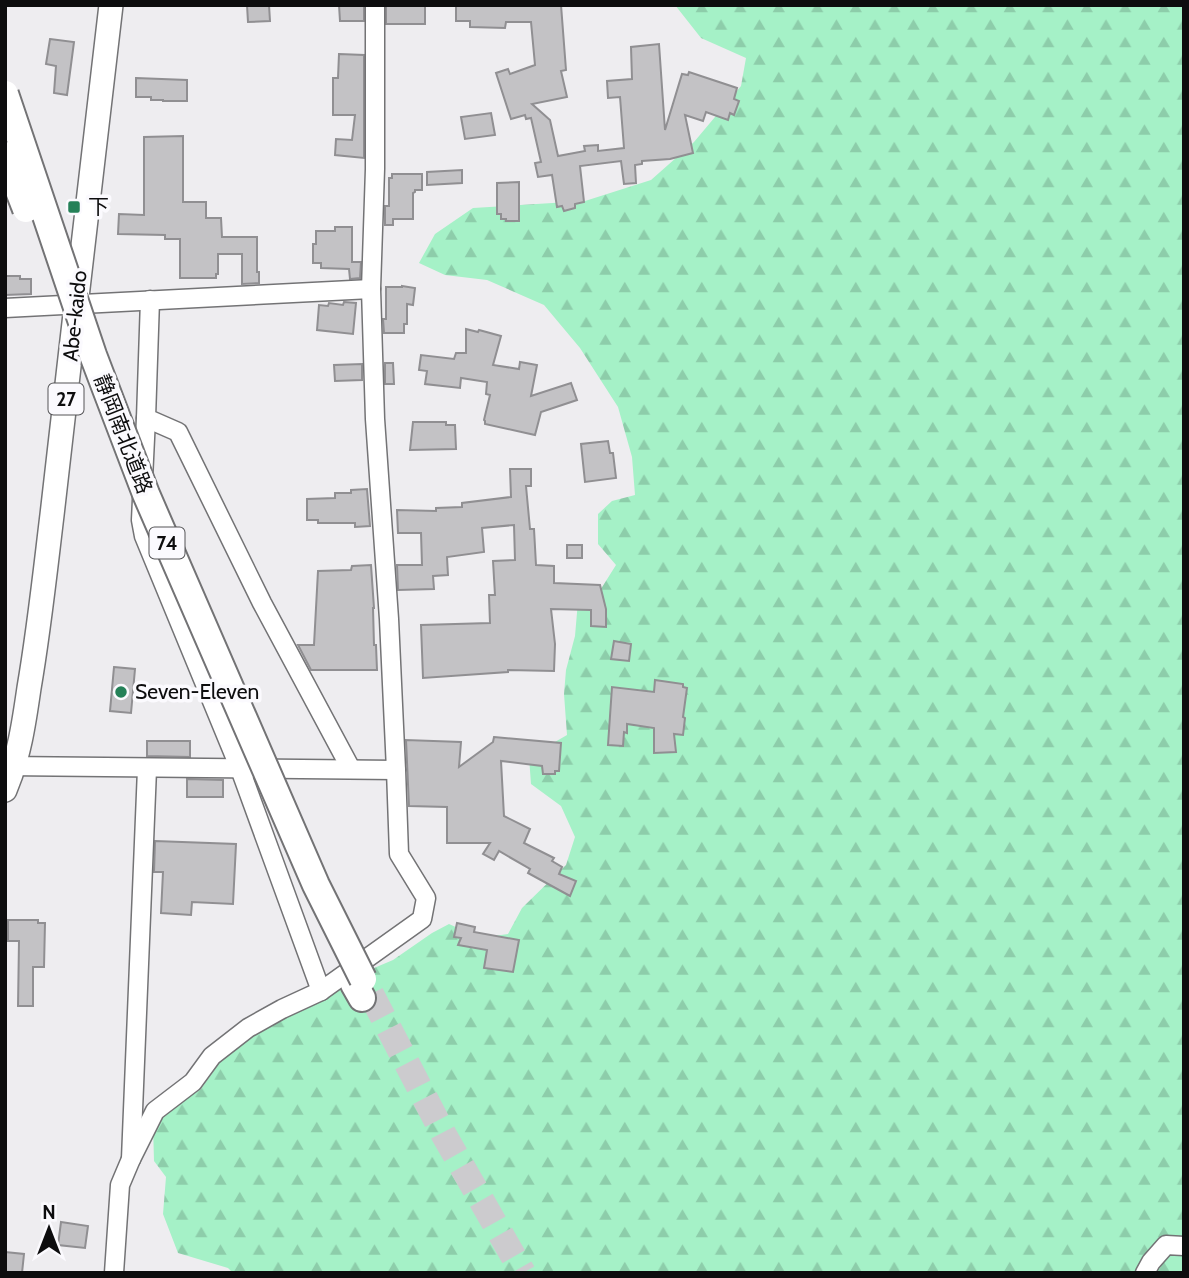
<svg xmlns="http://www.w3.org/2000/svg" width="1189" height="1278" viewBox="0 0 1189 1278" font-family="Cabin,'Noto Sans JP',sans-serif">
	<defs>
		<pattern id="forest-firs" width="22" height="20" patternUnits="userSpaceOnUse" patternTransform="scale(1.75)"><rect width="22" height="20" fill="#a5f1c7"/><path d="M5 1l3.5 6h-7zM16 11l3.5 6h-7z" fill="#8dcdaa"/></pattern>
	</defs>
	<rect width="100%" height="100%" fill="#eeedf0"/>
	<polygon fill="url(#forest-firs)" points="675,5 1184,5 1184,1273 233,1273 228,1268 178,1253 163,1214 166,1177 154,1161 153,1125 183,1101 201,1089 220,1062 252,1035 341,982 393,960 432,933 449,924 480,938 508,934 522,908 566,865 575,837 561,806 531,784 529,757 567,735 564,694 566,670 575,636 578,601 599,592 616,565 598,544 598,514 612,501 635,495 632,457 618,407 580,348 544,305 487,280 445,275 419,263 435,234 473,208 585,201 651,180 694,142 741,86 746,58 701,38"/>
	<g fill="#c3c2c5" stroke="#908f92" stroke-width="2">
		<polygon points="247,5 269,5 270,21 248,22"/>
		<polygon points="339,5 364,5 364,21 340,21"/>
		<rect x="386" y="5" width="39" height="19"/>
		<polygon points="456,5 561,5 566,70 561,71 567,97 532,104 550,120 558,156 585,151 584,146 598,145 598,151 624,148 620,97 608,98 607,81 632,79 631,47 659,44 665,130 682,74 688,75 689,72 737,88 734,99 739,101 734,115 730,113 728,120 706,112 703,121 685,115 693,153 670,159 642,161 642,164 635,165 636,183 624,184 621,161 580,166 584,202 575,204 575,208 564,211 562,206 557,207 552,175 538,177 535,163 541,162 531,118 526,119 525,115 511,119 496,73 508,69 510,74 535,65 531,22 506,22 505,28 470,27 470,21 456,21"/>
		<polygon points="50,39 74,42 67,95 54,93 56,66 46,64"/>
		<polygon points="339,54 364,55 364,158 335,155 336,139 352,140 355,115 333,115 333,78 338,78"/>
		<polygon points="136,78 187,80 187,101 163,101 163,100 151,100 151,97 136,97"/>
		<polygon points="491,113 495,135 465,139 461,117"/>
		<polygon points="183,136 183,202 206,202 206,218 221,218 222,237 257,237 257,272 259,272 259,283 242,284 242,254 218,254 218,274 216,274 216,278 180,278 180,239 165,239 165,235 118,234 119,214 144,215 144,137"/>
		<polygon points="462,170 462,183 427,185 427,172"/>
		<polygon points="392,174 422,174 422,190 415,190 415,192 413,193 413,219 393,219 393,225 385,225 385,206 389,206 389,178 392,178"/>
		<polygon points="519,182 519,221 506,221 506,219 501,219 501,214 497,214 497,183"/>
		<polygon points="335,227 352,227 352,262 361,262 360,278 350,279 349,269 321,268 321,263 313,263 313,244 316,244 316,231 335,231"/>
		<polygon points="6,276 20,276 20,279 31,279 31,294 5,295"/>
		<polygon points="402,286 415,288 413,305 407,304 407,324 404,324 404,333 384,333 383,319 386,319 386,287 402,287"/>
		<polygon points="344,302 356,303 353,334 317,330 319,305 328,306 329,303 343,305"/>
		<polygon points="466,329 478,332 479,330 501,336 493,365 519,369 520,362 537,365 531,396 571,383 577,400 541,412 535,435 485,424 485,421 484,420 490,395 486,394 487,382 461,378 460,388 425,384 427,371 419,370 421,355 454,359 456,353 466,353"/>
		<polygon points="385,363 393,363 394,384 385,384"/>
		<polygon points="362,364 362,380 335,381 334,365"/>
		<polygon points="413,422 446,422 446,425 455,425 456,449 410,450"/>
		<polygon points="608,441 610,453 613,453 616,478 585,482 581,444"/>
		<polygon points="510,469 531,469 531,486 526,486 530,529 534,529 536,565 554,566 554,583 600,585 606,609 606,627 591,626 591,610 551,609 555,644 554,671 508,670 508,672 423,678 421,625 490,623 489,595 495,595 493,561 515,560 514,525 482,528 484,552 447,557 448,575 433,576 434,589 398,590 397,565 422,565 421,533 398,533 397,510 436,511 436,508 462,507 462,503 511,497"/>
		<polygon points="367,489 370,526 355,527 355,523 318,523 318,520 307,520 307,499 335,498 335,493 351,493 351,490"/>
		<rect x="567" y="545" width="15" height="13"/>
		<polygon points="371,565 374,608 373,608 374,645 376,645 377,670 311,670 298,645 314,645 318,571 351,570 352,566"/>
		<polygon points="614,641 631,644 629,661 611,659"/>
		<polygon points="114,667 135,669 131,713 110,711"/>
		<polygon points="655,680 683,684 683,687 687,688 683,717 685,718 683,735 674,734 676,752 654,753 654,728 627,724 627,733 624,732 623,746 608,745 612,687 654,692"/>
		<polygon points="494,737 561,743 559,771 555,771 555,774 543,774 542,766 501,761 504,816 530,829 524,843 554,858 552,861 562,867 559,874 576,881 570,896 528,873 530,869 499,851 494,860 483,854 490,843 447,843 447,807 409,806 406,740 461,742 459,767 493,742"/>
		<polygon points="147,741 190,741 190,757 147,756"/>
		<polygon points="187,779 223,780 223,797 187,797"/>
		<polygon points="155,841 236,844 233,904 192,902 191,915 161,913 163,872 154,872"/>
		<polygon points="8,920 38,920 38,923 45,923 44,967 33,967 33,1006 18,1006 19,941 8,941"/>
		<polygon points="457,923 475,927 474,932 519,940 513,972 484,968 487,950 458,945 461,938 454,937"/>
		<polygon points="61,1222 88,1226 85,1248 58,1245"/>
		<polygon points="5,1252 24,1254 22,1273 5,1273"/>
	</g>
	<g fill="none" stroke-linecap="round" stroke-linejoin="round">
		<polyline stroke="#cccbce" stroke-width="26" stroke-dasharray="26 13" stroke-linecap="butt" points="371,994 444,1135 523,1273"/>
		<defs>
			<g id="minor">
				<polyline points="150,300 146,418 178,432 262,603 351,769"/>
				<polyline points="5,308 371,289"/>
				<polyline points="146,418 141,520 144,536 240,769 321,991"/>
				<polyline points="5,766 396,770 389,619 375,419 371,289 375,169 375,5"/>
				<polyline points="131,1159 155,1111 193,1082 212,1056 248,1028 282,1009 321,991 422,919 426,898 399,854 396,770"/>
				<polyline points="114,1273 120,1185 131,1159 147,769"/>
				<polyline points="1145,1273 1151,1262 1166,1245 1184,1246"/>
			</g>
			<path id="major" d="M5,790C19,757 24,723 29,688C39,630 45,573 52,515C72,345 90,175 111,5"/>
			<polyline id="highway" points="354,984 362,998"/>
		</defs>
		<use href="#minor" stroke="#737375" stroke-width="21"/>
		<use href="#major" stroke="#737375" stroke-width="26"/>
		<use href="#highway" stroke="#737375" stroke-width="30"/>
		<use href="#minor" stroke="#fff" stroke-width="18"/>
		<use href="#major" stroke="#fff" stroke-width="23"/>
		<use href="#highway" stroke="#fff" stroke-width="26"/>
		<defs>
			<g id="highway-bridge">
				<polyline points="5,94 93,355 146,494 316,885 363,979"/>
				<polyline points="5,155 26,209"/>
			</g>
		</defs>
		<use href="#highway-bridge" stroke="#737375" stroke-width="30" stroke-linecap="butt"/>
		<use href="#highway-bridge" stroke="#fff" stroke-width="26"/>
	</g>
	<g fill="#258158" stroke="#fbfafe" stroke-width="2.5">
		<rect x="67" y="200" width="14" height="14" rx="3.5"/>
		<circle cx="121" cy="692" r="7"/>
	</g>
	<g text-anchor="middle" stroke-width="7" stroke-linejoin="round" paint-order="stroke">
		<g fill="#fbfafe" stroke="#545456" stroke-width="2">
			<rect x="48.5" y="383.5" width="35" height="31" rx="5"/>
			<rect x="149.5" y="527.5" width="35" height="31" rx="5"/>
		</g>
		<g font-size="19" font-weight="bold" fill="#0d0d0e">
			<text x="66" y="406">27</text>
			<text x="167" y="550">74</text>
		</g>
		<g font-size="21" fill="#0d0d0e" stroke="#fbfafe" text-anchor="start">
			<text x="88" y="214">下</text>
			<text x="135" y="699">Seven-Eleven</text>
		</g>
		<g font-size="21" fill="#0d0d0e" stroke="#fbfafe">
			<text transform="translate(75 316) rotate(-84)" y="7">Abe-kaido</text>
			<text transform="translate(123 434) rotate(69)" y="7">静岡南北道路</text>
		</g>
	</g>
	<rect width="1189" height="1278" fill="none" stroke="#0d0d0e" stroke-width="14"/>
	<g transform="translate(49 1229)" stroke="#fbfafe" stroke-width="5" paint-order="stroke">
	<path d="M0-5L12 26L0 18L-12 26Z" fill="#0d0d0e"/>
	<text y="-10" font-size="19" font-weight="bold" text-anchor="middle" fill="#0d0d0e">N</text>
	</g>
</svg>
